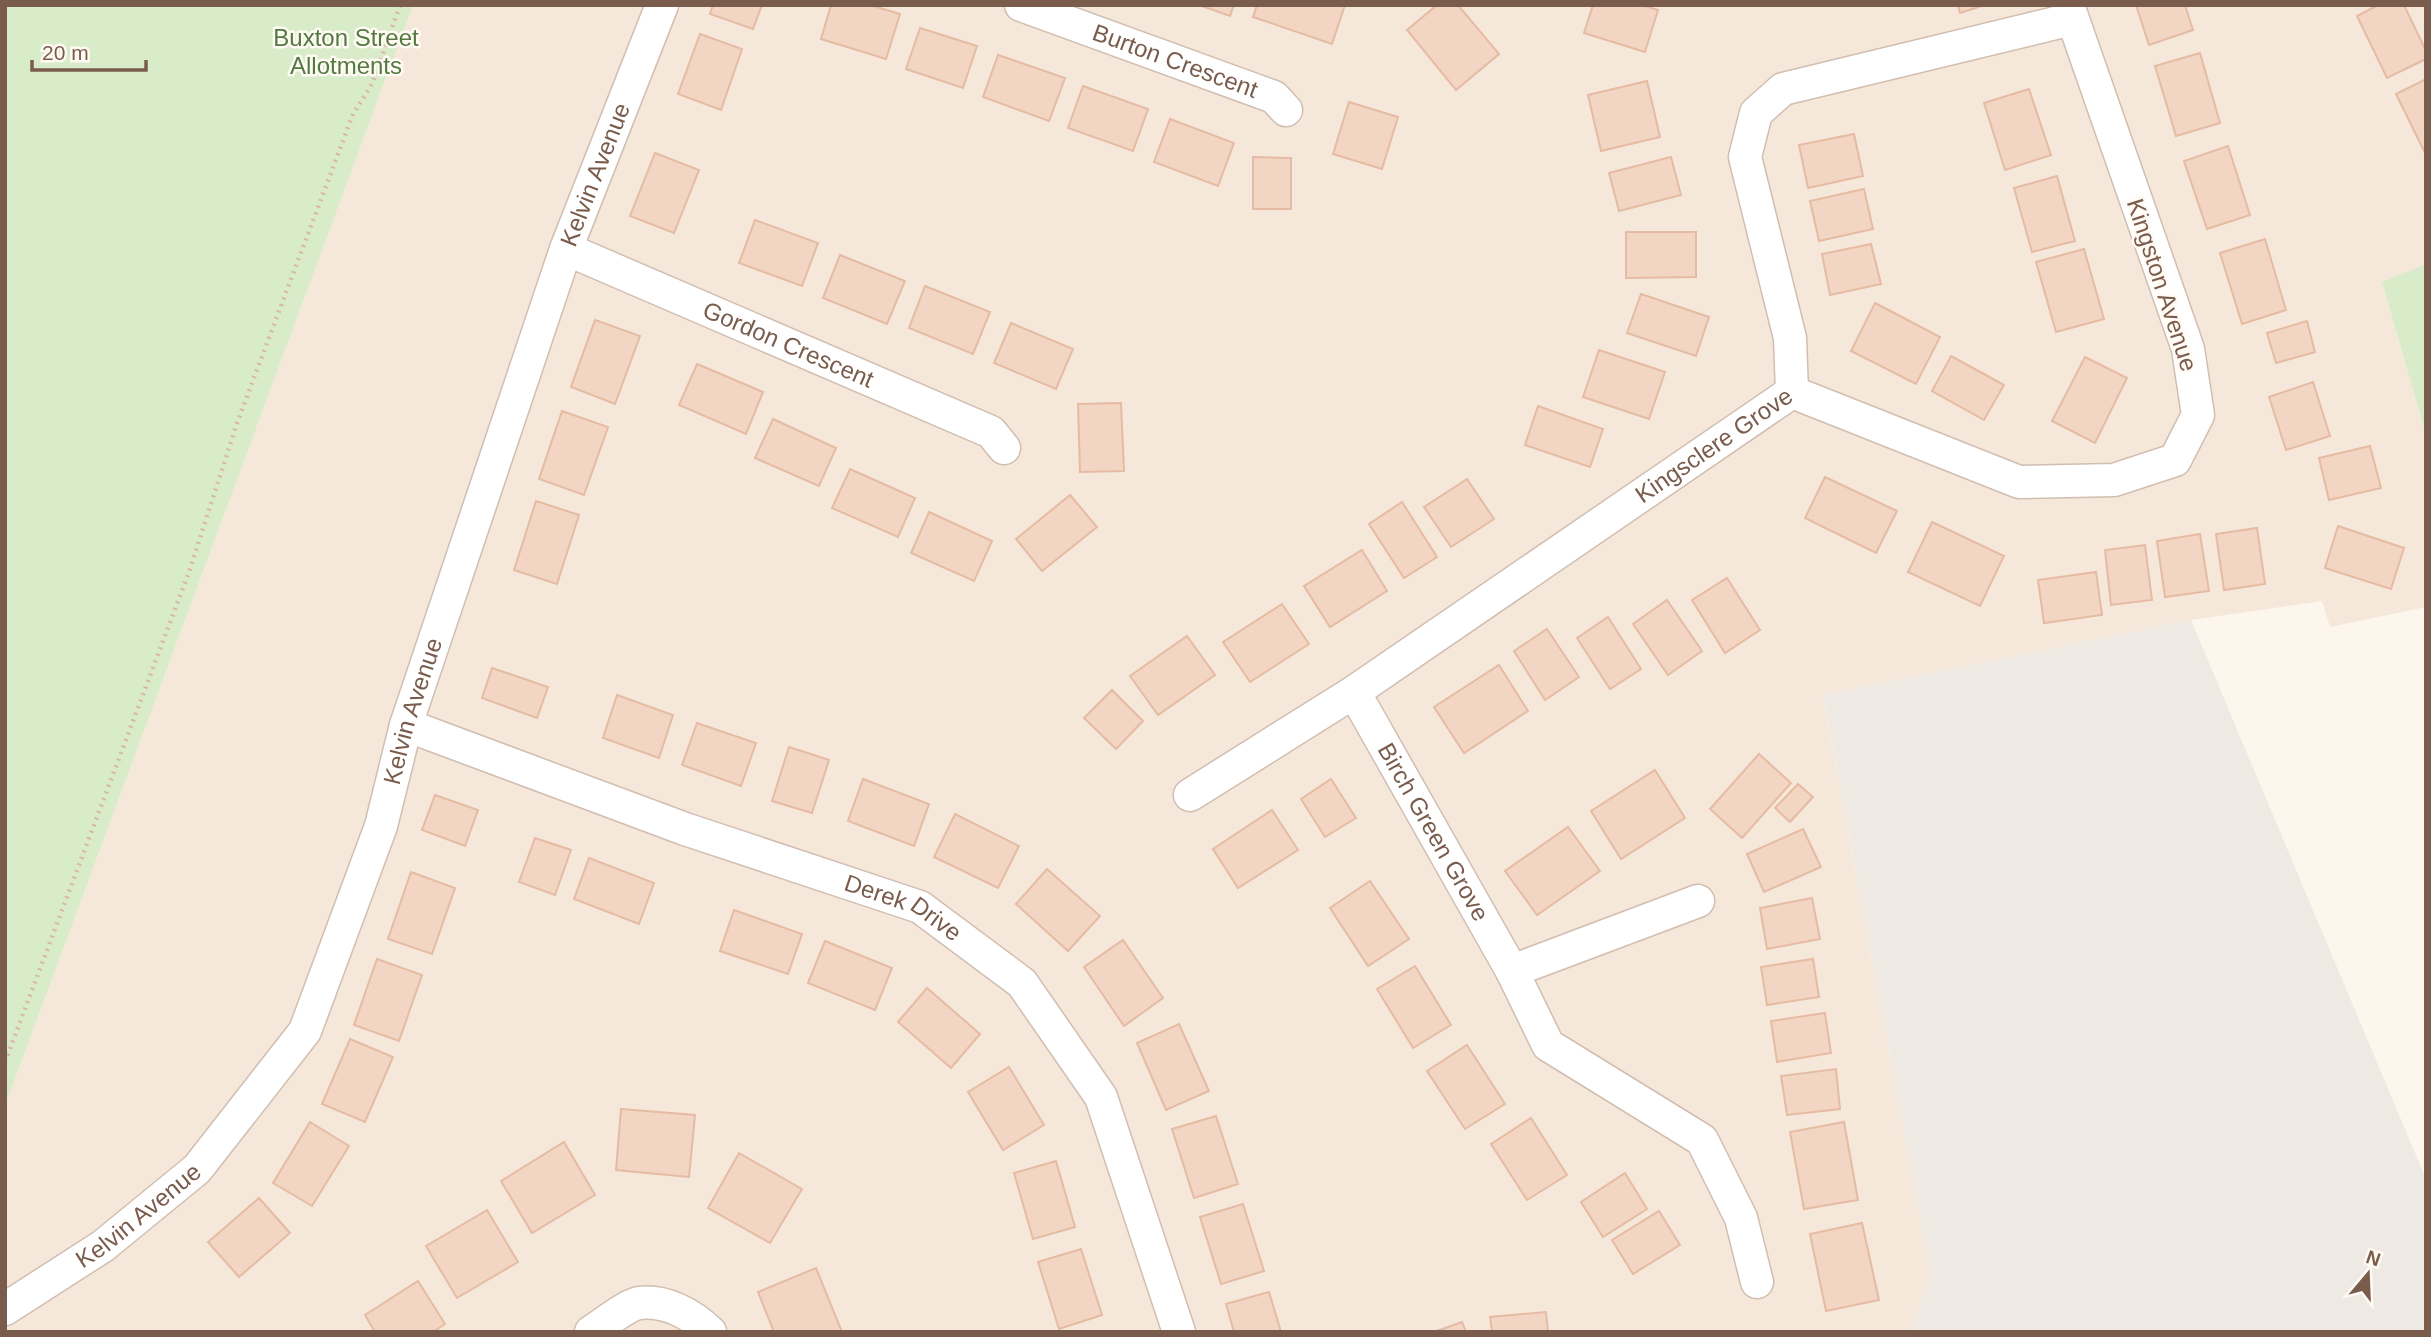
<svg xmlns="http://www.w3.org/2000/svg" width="2431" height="1337" viewBox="0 0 2431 1337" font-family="Arial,sans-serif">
	<rect width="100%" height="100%" fill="#fdf6ec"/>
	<polygon fill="#f5e8da" points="413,5 2426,5 2426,264 2382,282 2426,435 2426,607 2330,627 2322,601 2191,620 1823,696 1930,1273 1912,1332 5,1332 5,1106"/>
	<polygon fill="#efe9e4" points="2191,620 2426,1179 2426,1332 1912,1332 1930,1273 1823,695"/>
	<g fill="#d8ecc9">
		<polygon points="5,5 413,5 5,1106"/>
		<polygon points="2426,264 2426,435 2382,282"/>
	</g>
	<g fill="#f3d5c3" stroke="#e6bba3" stroke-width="2">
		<polygon points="713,5 762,5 753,29 710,14"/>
		<polygon points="831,5 870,5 900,14 886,59 821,39"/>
		<polygon points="1199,5 1234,5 1230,16"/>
		<polygon points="1257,5 1345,5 1332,44 1253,17"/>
		<polygon points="1437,5 1458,5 1499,54 1456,90 1407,30"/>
		<polygon points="1593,5 1642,5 1658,10 1645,52 1584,33"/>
		<polygon points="1958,5 1985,5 1960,13"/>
		<polygon points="2136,5 2185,5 2193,30 2149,45"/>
		<polygon points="2378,5 2404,5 2426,51 2426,59 2387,78 2357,16"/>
		<polygon points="920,28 977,46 963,88 906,69"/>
		<polygon points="700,34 742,49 721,110 678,94"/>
		<polygon points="2200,53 2220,123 2176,136 2155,66"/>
		<polygon points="998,55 1065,78 1049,121 983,97"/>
		<polygon points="2426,79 2426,155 2396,94"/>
		<polygon points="1647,81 1660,137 1601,151 1588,95"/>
		<polygon points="1083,86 1148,109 1133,151 1068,128"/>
		<polygon points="2029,89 2051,155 2005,170 1984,103"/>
		<polygon points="1349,102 1398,117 1382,169 1333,154"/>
		<polygon points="1170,119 1234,143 1218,186 1154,162"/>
		<polygon points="1854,134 1863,176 1808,188 1799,145"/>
		<polygon points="2228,146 2250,215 2207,229 2184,161"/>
		<polygon points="655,153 699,170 674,233 630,216"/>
		<polygon points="1253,157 1291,158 1291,209 1253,209"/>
		<polygon points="1671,157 1681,195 1619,211 1609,173"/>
		<polygon points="2057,176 2075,241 2032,252 2014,188"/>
		<polygon points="1864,189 1873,229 1819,241 1810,201"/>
		<polygon points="755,220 818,243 802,286 739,263"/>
		<polygon points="1626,232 1696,232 1696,277 1626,278"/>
		<polygon points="2265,239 2286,310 2242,324 2220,253"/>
		<polygon points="1871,244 1881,284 1830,295 1822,254"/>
		<polygon points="2084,249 2104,319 2056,332 2036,262"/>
		<polygon points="840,255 905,281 887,324 823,298"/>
		<polygon points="925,286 990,312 973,354 909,328"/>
		<polygon points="1641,294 1709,317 1696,356 1627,333"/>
		<polygon points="1875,303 1940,337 1916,384 1851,351"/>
		<polygon points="595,320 640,336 615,404 571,387"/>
		<polygon points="2307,321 2315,352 2276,363 2267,333"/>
		<polygon points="1011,323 1073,349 1056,389 994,363"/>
		<polygon points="1599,350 1665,372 1649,419 1583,397"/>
		<polygon points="1951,356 2004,385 1984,420 1932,391"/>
		<polygon points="2085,357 2127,378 2095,443 2052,421"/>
		<polygon points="697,364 763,392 746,434 679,405"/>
		<polygon points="2313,382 2330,436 2286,450 2269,397"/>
		<polygon points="1121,403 1124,471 1080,472 1078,404"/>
		<polygon points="1538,406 1603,429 1590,467 1525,445"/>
		<polygon points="562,411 608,427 584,495 539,479"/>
		<polygon points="773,419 836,448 819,486 755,458"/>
		<polygon points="2370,446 2381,488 2329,500 2319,458"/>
		<polygon points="850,469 915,498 898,537 832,508"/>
		<polygon points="1825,477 1897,511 1876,553 1805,518"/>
		<polygon points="1467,479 1494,519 1451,547 1424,507"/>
		<polygon points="1070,495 1097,527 1042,571 1016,539"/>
		<polygon points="536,501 579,515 557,584 514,570"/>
		<polygon points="1402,502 1437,557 1404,578 1369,524"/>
		<polygon points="929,512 992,541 974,581 911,553"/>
		<polygon points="1932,522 2004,556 1980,606 1908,572"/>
		<polygon points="2338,526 2404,548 2391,589 2325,568"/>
		<polygon points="2257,528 2265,584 2224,590 2216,534"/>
		<polygon points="2200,534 2209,591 2165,597 2157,541"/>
		<polygon points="2145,545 2152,600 2111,605 2105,550"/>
		<polygon points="1362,550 1387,591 1330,627 1304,586"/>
		<polygon points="2096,572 2102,615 2044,623 2038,580"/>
		<polygon points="1727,578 1760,630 1725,653 1692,600"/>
		<polygon points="1667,600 1702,651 1668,675 1633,624"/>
		<polygon points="1282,604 1309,644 1250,682 1223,642"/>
		<polygon points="1608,617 1641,669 1610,689 1577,638"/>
		<polygon points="1547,629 1579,677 1545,700 1514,651"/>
		<polygon points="1187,636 1215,675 1158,715 1130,676"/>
		<polygon points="1499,665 1528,711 1464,753 1434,707"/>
		<polygon points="492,668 548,687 537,718 482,698"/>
		<polygon points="1112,690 1143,721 1116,749 1084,718"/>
		<polygon points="617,695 673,715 659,758 603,738"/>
		<polygon points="697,723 756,743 741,786 682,765"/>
		<polygon points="789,747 829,760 812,813 772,801"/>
		<polygon points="1759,754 1791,783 1742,838 1710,809"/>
		<polygon points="1655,770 1685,818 1621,859 1591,811"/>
		<polygon points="863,779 929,804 914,846 848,821"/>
		<polygon points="1331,779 1356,818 1325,837 1301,799"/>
		<polygon points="1798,784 1813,797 1790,822 1775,808"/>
		<polygon points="435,795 478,810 465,846 422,830"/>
		<polygon points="1272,810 1298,850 1238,888 1213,849"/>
		<polygon points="955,814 1019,846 998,888 934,857"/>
		<polygon points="1568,827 1600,871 1537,915 1505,871"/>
		<polygon points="1803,829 1821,867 1764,892 1747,854"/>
		<polygon points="535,838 571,850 555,895 519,882"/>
		<polygon points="589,858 654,883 639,924 574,899"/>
		<polygon points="1047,869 1100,916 1068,951 1016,904"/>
		<polygon points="411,872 455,888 432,954 388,939"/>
		<polygon points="1370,881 1409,939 1368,966 1330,908"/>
		<polygon points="1812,898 1820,939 1767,949 1760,908"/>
		<polygon points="734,910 802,934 788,974 720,951"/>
		<polygon points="1123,940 1163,998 1124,1026 1084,967"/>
		<polygon points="825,941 892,968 875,1010 808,983"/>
		<polygon points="377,959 422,975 399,1041 354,1025"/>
		<polygon points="1813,959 1819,997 1767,1005 1761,967"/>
		<polygon points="1415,966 1451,1025 1413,1048 1377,989"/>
		<polygon points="927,988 980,1034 951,1068 898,1022"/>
		<polygon points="1825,1013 1831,1053 1777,1062 1771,1021"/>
		<polygon points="1179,1024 1209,1091 1166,1110 1137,1043"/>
		<polygon points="350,1039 393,1057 365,1122 322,1104"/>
		<polygon points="1467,1045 1505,1104 1465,1129 1427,1071"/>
		<polygon points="1009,1067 1044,1125 1003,1150 968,1092"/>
		<polygon points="1836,1069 1840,1109 1787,1115 1781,1076"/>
		<polygon points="621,1109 695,1115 689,1177 616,1170"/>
		<polygon points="1216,1116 1238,1184 1194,1198 1172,1129"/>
		<polygon points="1531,1118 1567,1175 1527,1200 1491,1144"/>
		<polygon points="310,1122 349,1146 312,1206 273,1183"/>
		<polygon points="1844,1122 1858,1200 1804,1209 1790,1132"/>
		<polygon points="564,1142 595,1195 532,1233 501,1181"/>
		<polygon points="739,1153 802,1189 770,1243 708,1208"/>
		<polygon points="1056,1161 1075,1227 1033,1239 1014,1173"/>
		<polygon points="1625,1173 1647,1209 1603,1237 1581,1202"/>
		<polygon points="259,1198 290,1233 239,1277 208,1242"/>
		<polygon points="1243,1204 1264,1271 1221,1284 1200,1217"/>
		<polygon points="487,1210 518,1262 457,1298 426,1246"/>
		<polygon points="1659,1211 1680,1245 1633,1274 1612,1240"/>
		<polygon points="1862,1223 1879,1300 1826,1311 1810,1234"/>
		<polygon points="1081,1249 1102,1315 1059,1329 1038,1262"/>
		<polygon points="816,1268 842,1332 774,1332 758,1292"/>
		<polygon points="418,1281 445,1324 433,1332 375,1332 365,1315"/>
		<polygon points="1269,1292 1281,1332 1234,1332 1226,1304"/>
		<polygon points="1546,1312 1548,1332 1492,1332 1490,1317"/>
		<polygon points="1462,1322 1466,1332 1434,1332"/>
	</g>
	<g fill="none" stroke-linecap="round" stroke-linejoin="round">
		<defs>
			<g id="street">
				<path id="s1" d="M1021,5L1274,97L1286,110"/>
				<path id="s2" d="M566,249L991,432L1004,448"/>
				<polyline points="1792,392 2019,482 2114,480 2175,460 2198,415 2188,349 2068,5"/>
				<path id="s3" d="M1354,692L1512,971L1548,1045L1702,1140L1741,1218L1757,1282"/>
				<path id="s4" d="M406,725L685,829L920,907L1022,983L1101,1097L1179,1332"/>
				<path id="s5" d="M1190,795L1354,692L1792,392L1790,338L1745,157L1756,113L1783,89L2072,19"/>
				<polyline points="1512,971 1698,901"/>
				<path id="s6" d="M5,1309L103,1246L197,1169L305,1031L381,826L406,725L566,249L662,5"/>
				<path d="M591,1332C602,1325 627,1305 639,1303C666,1300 691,1314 710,1332"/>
			</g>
		</defs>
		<use href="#street" stroke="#d1beb0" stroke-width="35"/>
		<polyline stroke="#d9b8a5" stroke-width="4.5" stroke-dasharray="2 5" stroke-linecap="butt" points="5,1062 189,572 237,423 353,114 372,84 400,5"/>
		<use href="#street" stroke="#fff" stroke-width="32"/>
	</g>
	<g text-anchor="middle" stroke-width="5" stroke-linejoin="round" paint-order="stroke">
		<g font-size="24" fill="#537a41" stroke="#fffaf3">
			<text x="346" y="46">Buxton Street<tspan x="346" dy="28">Allotments</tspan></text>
		</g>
		<g font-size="24" fill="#7a5c4d" stroke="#fffaf3">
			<text dy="8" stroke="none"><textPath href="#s1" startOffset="164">Burton Crescent</textPath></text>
			<text dy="8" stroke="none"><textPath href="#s6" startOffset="1318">Kelvin Avenue</textPath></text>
			<text transform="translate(2162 285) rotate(72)" y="8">Kingston Avenue</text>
			<text dy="8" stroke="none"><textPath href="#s2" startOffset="242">Gordon Crescent</textPath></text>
			<text dy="8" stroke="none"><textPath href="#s5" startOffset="630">Kingsclere Grove</textPath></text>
			<text dy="8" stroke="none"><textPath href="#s6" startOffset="751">Kelvin Avenue</textPath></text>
			<text dy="8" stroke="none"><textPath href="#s3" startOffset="161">Birch Green Grove</textPath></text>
			<text dy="8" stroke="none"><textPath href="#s4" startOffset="530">Derek Drive</textPath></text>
			<text dy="8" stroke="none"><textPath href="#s6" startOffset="163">Kelvin Avenue</textPath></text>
		</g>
	</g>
	<rect width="2431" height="1337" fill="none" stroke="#7a5c4d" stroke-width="14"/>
	<g transform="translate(2368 1274) rotate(19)" stroke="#fffaf3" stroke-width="5" paint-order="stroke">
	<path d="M0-5L12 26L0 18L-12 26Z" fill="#7a5c4d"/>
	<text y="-10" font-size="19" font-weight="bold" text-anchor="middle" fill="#7a5c4d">N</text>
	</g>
	<path d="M32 60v10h114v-10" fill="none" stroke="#7a5c4d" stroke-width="3.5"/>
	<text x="42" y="60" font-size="21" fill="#7a5c4d" stroke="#fffaf3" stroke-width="5" paint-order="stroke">20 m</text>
</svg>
